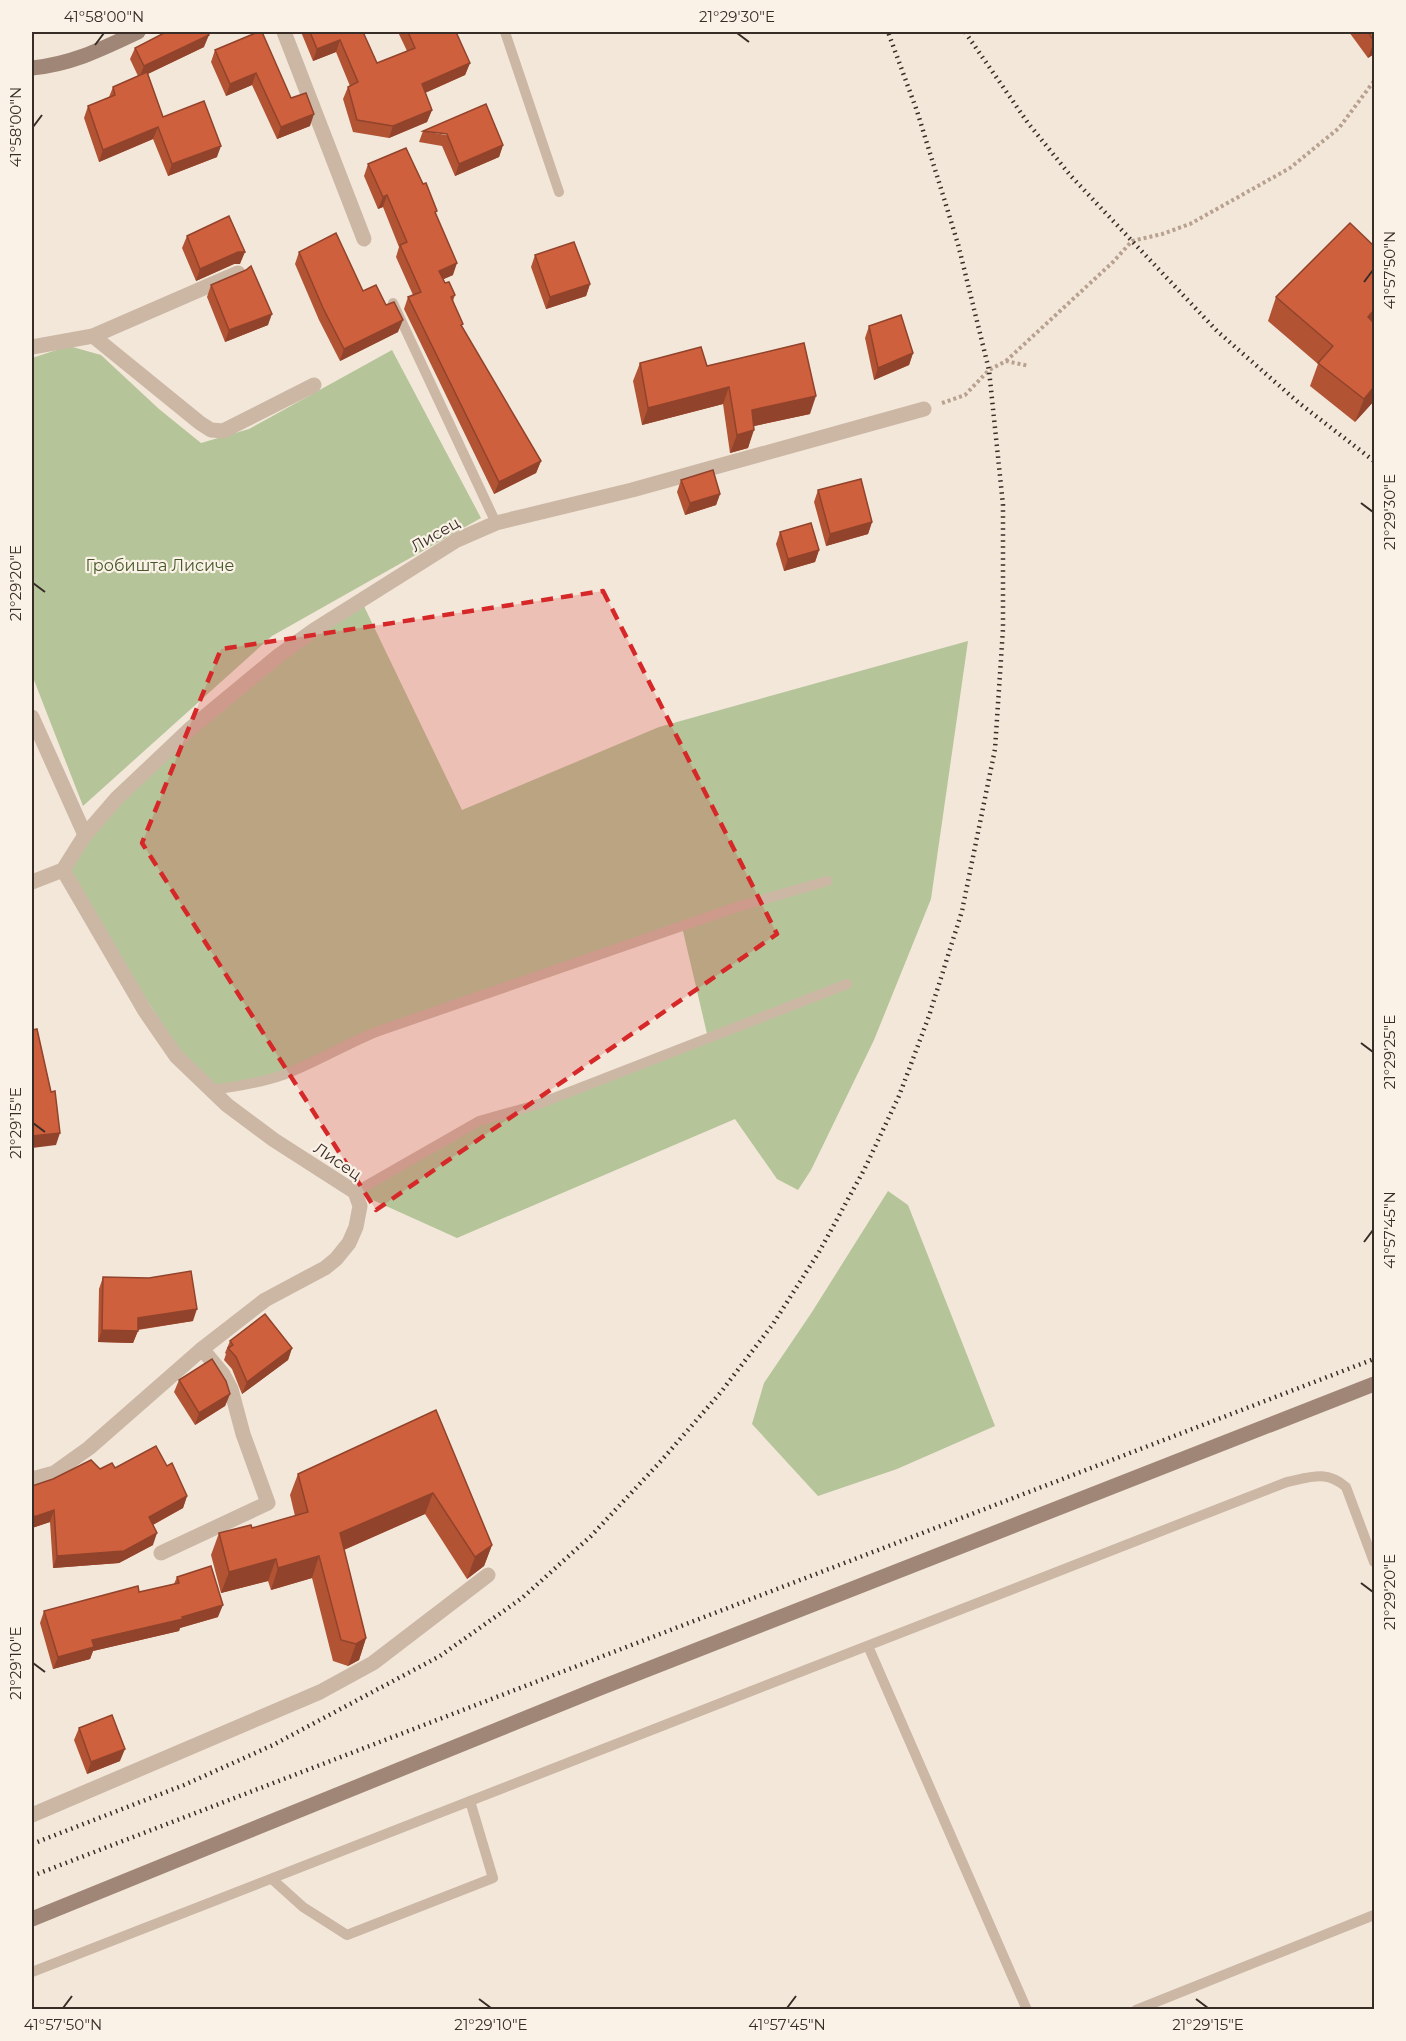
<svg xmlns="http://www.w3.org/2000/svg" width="1406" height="2041" viewBox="0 0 1406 2041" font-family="Montserrat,sans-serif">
	<rect width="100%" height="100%" fill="#f3e7da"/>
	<g fill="#b5c499">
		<polygon points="69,346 101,355 159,409 201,443 249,429 392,350 481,518 272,636 83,806 32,675 32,358"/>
		<polygon points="361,600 462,810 659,727 968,641 931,899 874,1040 811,1170 798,1190 777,1179 735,1119 457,1238 355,1192 479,1121 708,1038 682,927 376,1032 302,1067 211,1090 195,1075 63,870 85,835 191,728"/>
		<polygon points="888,1191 908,1205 995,1426 897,1469 818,1496 752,1424 764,1383 812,1312"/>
	</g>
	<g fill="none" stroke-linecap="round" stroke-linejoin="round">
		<g stroke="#b8a18f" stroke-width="4" stroke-dasharray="3 3" stroke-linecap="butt">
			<polyline points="1006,361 1113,262 1132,241 1162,234 1190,224 1290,168 1339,128 1374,81"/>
			<polyline points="942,403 965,395 989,370 1006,361 1029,366"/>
		</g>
		<g stroke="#ccb7a5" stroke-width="10">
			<polyline points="505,32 559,192"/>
			<polyline points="393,303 496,523"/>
			<path d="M211,1090C235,1087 260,1083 283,1075C315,1063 344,1045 376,1032L737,907L827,881"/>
			<polyline points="355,1192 479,1121 536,1105 847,984"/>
			<polyline points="868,1646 1027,2010"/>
			<polyline points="272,1879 303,1907 347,1935 493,1878 470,1801"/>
			<path d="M32,1972L1287,1482C1311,1477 1326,1470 1346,1487L1374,1562"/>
			<polyline points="1136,2010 1374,1915"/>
		</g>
		<g stroke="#ccb7a5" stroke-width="15">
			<polyline points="284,32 364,239"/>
			<polyline points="93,336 200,423 211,430 223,431 314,385"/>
			<polyline points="32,347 93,336 238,273"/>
			<polyline points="32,717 85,835"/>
			<polyline points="32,882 63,870 85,835 117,798 191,728 278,656 314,630 457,540 496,523 632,490 924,409"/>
			<polyline points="32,1479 54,1473 89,1448 202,1349 265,1300 325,1268 336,1259 349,1243 356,1227 360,1206 355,1192 274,1140 227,1105 176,1056 145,1011 63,870"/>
			<polyline points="161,1553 268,1503 243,1434 231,1389 223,1374 202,1349"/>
			<polyline points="32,1815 320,1692 373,1663 488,1575"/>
		</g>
		<g stroke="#a08676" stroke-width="15">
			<path d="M32,68C72,64 102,49 138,32"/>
			<polyline points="32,1919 600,1688 1374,1384"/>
		</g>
		<g stroke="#382c27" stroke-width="4.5" stroke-dasharray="1.5 4.5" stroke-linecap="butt">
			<polyline points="965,32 1028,123 1070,175 1132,241 1217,331 1299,403 1374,461"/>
			<polyline points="32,1844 184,1785 273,1745 440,1656 522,1598 591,1536 661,1461 721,1392 773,1324 819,1252 864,1170 899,1096 929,1016 962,911 995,749 1003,629 1003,505 989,370 958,244 917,111 888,32"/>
			<polyline points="32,1876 1374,1359"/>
		</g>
	</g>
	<g fill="#b25334">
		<polygon points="258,32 291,98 310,126 277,139 252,85 226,96 211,62 215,50"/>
		<polygon points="301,32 363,32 377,63 407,51 398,32 456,32 470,63 465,75 425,93 432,110 427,122 389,138 353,132 343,99 348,87 350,86 336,52 313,61"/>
		<polygon points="1349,32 1374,32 1374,54 1368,58"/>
		<polygon points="204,47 148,74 163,117 217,157 168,176 153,139 99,162 84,118 88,106 109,97 113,87 138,76 130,59 135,48"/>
		<polygon points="423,131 503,145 499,157 455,176 442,146 419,142"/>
		<polygon points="368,164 436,214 453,275 443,279 445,283 455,295 453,301 462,327 541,461 536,473 494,494 404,309 408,297 413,295 396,257 399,247 383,207 378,209 364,176"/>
		<polygon points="187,236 240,264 234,264 196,281 182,248"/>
		<polygon points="1374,246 1374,401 1355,422 1310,386 1318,364 1268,321 1276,297"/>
		<polygon points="299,252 363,291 398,332 340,361 319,320 295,264"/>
		<polygon points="535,255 590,284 586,296 546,309 531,267"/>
		<polygon points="211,285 268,325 225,342 207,297"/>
		<polygon points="869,326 913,353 909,365 874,380 865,338"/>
		<polygon points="640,363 707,366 810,414 754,426 748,448 730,453 723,404 642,425 633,381"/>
		<polygon points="681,480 720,494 716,505 685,515 677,492"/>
		<polygon points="818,490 872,522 868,534 826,546 814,502"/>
		<polygon points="780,532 819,550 815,562 784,571 776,544"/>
		<polygon points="103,1277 193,1321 138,1330 133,1343 98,1342 99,1289"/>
		<polygon points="230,1341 292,1348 288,1360 242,1394 232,1369 224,1360 226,1354 225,1353"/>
		<polygon points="179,1380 230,1394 225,1406 195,1425 174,1392"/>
		<polygon points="436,1410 492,1545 484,1566 467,1579 425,1514 344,1550 366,1638 359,1660 348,1666 333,1661 312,1578 271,1590 268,1581 221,1593 211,1555 219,1533 252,1528 295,1516 290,1495 298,1474"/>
		<polygon points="167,1466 187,1496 183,1508 153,1525 153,1545 119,1563 53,1568 50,1522 32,1528 32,1486 100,1469"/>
		<polygon points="177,1577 218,1617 180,1628 179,1631 93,1651 90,1659 53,1669 40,1623 44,1611 139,1592 174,1584"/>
		<polygon points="79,1728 120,1761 87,1774 74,1740"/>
	</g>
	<g fill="#91432b">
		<polygon points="209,35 204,47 139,78 144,66"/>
		<polygon points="340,40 336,52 313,61 317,49"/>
		<polygon points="1374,41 1374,54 1368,58"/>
		<polygon points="470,63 465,75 418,96 422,84"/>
		<polygon points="256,73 252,85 226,96 230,84"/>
		<polygon points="432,110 427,122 389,138 393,126"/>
		<polygon points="314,114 310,126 277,139 281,127"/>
		<polygon points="158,127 153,139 99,162 103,150"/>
		<polygon points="503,145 499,157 455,176 459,164"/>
		<polygon points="221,146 217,157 168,176 172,164"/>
		<polygon points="387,195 383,207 378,209 383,197"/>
		<polygon points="238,252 245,252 240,264 234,264 196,281 200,269"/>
		<polygon points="457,263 453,275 435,283 439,271"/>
		<polygon points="590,284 586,296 546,309 550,297"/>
		<polygon points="1374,310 1374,324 1368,317"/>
		<polygon points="272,314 268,325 225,342 229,330"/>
		<polygon points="403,320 398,332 340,361 344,349"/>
		<polygon points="913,353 909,365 874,380 878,368"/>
		<polygon points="729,387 723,404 642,425 648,408"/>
		<polygon points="1374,387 1374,401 1355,422 1364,399"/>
		<polygon points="816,396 810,414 745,428 752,410"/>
		<polygon points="754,430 748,448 730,453 737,435"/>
		<polygon points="541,461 536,473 494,494 499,482"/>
		<polygon points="720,494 716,505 685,515 690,503"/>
		<polygon points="872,522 868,534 826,546 830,534"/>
		<polygon points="819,550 815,562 784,571 788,559"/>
		<polygon points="60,1133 56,1145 32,1148 32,1136"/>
		<polygon points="197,1309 193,1321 134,1330 138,1318"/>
		<polygon points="102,1330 138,1331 133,1343 98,1342"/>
		<polygon points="292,1348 288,1360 242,1394 247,1382"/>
		<polygon points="230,1394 225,1406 195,1425 199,1413"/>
		<polygon points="433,1493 425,1514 332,1555 340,1533"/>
		<polygon points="187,1496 183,1508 145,1529 149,1517"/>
		<polygon points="54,1510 50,1522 32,1528 32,1524 34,1517"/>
		<polygon points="157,1533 153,1545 119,1563 53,1568 57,1556"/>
		<polygon points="492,1545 484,1566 467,1579 475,1557"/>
		<polygon points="319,1556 312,1578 271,1590 278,1568"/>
		<polygon points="276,1559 268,1581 221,1593 229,1572"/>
		<polygon points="223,1605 218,1617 180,1628 179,1631 93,1651 90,1659 53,1669 58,1657 92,1640 182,1617"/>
		<polygon points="366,1638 359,1660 348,1666 356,1644"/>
		<polygon points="125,1749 120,1761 87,1774 91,1762"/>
	</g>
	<g fill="#cf603d" stroke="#91432b" stroke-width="1.5">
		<polygon points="166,32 207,32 209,35 144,66 135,48"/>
		<polygon points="258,32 262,32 291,98 306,93 314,114 281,127 256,73 230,84 215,50"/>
		<polygon points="310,32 363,32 377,63 415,48 408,32 456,32 470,63 422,84 432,110 393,126 357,120 348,87 358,82 340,40 317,49"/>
		<polygon points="1368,32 1374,32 1374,41"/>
		<polygon points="147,72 163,117 204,101 221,146 172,164 158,127 103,150 88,106 115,95 113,87"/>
		<polygon points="486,104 503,145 459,164 447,134 423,131"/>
		<polygon points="406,148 423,184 426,183 437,211 435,212 457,263 439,271 445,283 449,282 455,295 451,297 463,324 461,325 541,461 499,482 408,297 421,292 400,245 407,242 387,195 383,197 368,164"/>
		<polygon points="229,216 245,252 238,252 200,269 187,236"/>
		<polygon points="1350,223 1374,246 1374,310 1368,317 1374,323 1374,387 1364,399 1318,363 1333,346 1276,297"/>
		<polygon points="336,233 363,291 376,285 386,305 394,302 403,320 344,349 323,308 299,252"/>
		<polygon points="574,242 590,284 550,297 535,255"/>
		<polygon points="251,266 272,314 229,330 211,285 246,270"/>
		<polygon points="901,315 913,353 878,368 869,326"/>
		<polygon points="804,343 816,396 752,410 754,430 737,435 729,387 648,408 640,363 701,347 707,366"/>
		<polygon points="713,470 720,494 690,503 681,480"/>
		<polygon points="861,479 872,522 830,534 818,490"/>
		<polygon points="811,523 819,550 788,559 780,532"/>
		<polygon points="37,1029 51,1092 55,1091 60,1133 32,1136 32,1030"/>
		<polygon points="191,1271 197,1309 138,1318 138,1331 102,1330 103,1277 149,1278"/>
		<polygon points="265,1314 292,1348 247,1382 236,1357 228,1348 233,1345 230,1341"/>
		<polygon points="212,1359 226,1381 230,1394 199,1413 179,1380"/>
		<polygon points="436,1410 492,1545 475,1557 433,1493 340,1533 366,1638 356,1644 341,1640 319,1556 278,1568 276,1559 229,1572 219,1533 251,1525 252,1528 308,1512 298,1474"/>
		<polygon points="156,1446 167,1466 172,1463 187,1496 149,1517 157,1533 124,1551 57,1556 54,1510 34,1517 32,1508 32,1486 53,1479 91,1460 100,1469 112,1463 115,1468"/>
		<polygon points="211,1566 223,1605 182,1617 183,1619 92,1640 94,1647 58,1657 44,1611 138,1586 139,1592 179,1583 177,1577"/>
		<polygon points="112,1715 125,1749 91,1762 79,1728"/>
	</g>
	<path fill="#d62828" fill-opacity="0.2" stroke="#d62828" stroke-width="4.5" stroke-dasharray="12 8" stroke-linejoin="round" d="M603,591L777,934L376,1210L142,843L221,649Z"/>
	<path fill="none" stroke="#382c27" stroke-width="2" d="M737,33L749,42M95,45L104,33M33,127L42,115M1364,282L1373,270M1361,503L1373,512M33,583L45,592M1361,1043L1373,1052M33,1123L45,1132M1364,1242L1373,1230M1361,1583L1373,1592M33,1663L45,1672M479,1999L491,2008M1196,1999L1208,2008M63,2008L72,1996M787,2008L796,1996"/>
	<g text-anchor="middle" stroke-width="4.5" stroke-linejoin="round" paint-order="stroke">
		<g font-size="16" fill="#382c27" stroke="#fbf2e7">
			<text transform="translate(435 534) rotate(-30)" y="6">Лисец</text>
			<text transform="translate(338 1161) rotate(34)" y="6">Лисец</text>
		</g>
		<g font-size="16" fill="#465829" stroke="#fbf2e7">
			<text x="160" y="571">Гробишта Лисиче</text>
		</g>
	</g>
	<rect width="1406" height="2041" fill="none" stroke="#fbf2e7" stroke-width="66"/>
	<rect x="33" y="33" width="1340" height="1975" fill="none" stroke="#382c27" stroke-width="2"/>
	<g font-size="15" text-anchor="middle" fill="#382c27">
		<text x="104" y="22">41°58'00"N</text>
		<text x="737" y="22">21°29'30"E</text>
		<text transform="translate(16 127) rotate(-90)" y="5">41°58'00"N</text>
		<text transform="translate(1390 270) rotate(-90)" y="5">41°57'50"N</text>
		<text transform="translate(1390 512) rotate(-90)" y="5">21°29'30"E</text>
		<text transform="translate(16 583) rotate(-90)" y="5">21°29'20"E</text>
		<text transform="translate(1390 1052) rotate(-90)" y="5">21°29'25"E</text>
		<text transform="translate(16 1123) rotate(-90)" y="5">21°29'15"E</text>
		<text transform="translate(1390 1230) rotate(-90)" y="5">41°57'45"N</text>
		<text transform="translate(1390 1592) rotate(-90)" y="5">21°29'20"E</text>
		<text transform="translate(16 1663) rotate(-90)" y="5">21°29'10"E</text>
		<text x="63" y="2030">41°57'50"N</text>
		<text x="491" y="2030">21°29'10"E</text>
		<text x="787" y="2030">41°57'45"N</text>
		<text x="1208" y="2030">21°29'15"E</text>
	</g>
</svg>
